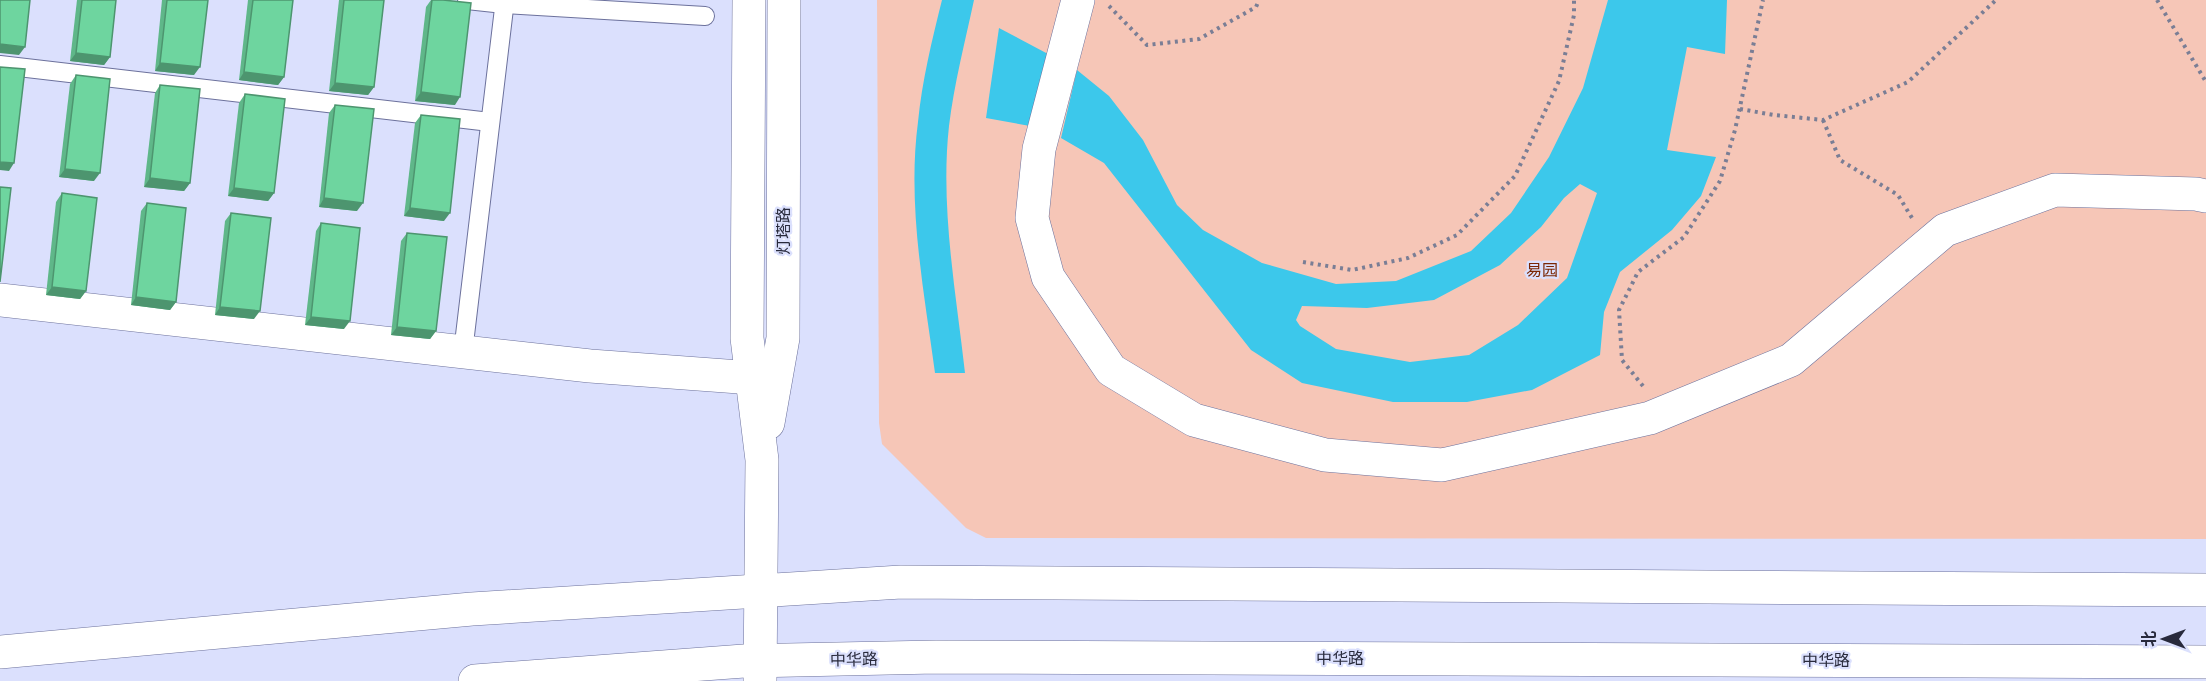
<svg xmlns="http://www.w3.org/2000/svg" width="2206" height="681" viewBox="0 0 2206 681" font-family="'Fira Sans Condensed','Noto Sans SC',sans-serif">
	<rect width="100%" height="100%" fill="#dbe0fd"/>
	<polygon fill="#f6c6b7" points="877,0 2206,0 2206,539 986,538 966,528 882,444 879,423"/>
	<g fill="#3cc8eb" fill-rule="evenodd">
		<path d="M942,0H974C965,42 954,84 949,126C940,208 956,292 965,373H935C924,291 907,205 918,122C922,81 932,40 942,0Z"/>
		<path d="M1608,0H1727L1725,54L1687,47L1667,150L1716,157L1701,196L1672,230L1620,272L1604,312L1600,355L1532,390L1467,402H1393L1302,383L1251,350L1104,163L1061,138L1077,70L1109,96L1143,140L1177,205L1203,230L1262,263L1336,284L1396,281L1471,251L1511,213L1549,157L1583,88ZM1580,184L1597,193L1567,278L1518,325L1469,355L1410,362L1336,349L1300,326L1296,320L1302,306L1367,308L1434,300L1500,265L1541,227L1564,198Z"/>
		<polygon points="999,28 1048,54 1030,126 986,118"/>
	</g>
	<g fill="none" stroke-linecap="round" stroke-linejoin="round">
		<defs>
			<g id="lane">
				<polyline points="467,0 504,4 705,16"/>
				<polyline points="0,65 490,122"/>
				<polyline points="463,352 505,0"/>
			</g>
			<g id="street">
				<polyline points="1078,0 1039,149 1032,218 1048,277 1111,370 1194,420 1325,455 1442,465 1650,418 1791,360 1945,230 2055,190 2196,194 2206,196"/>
				<polyline points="0,300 590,366 753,378"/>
				<polyline points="0,652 472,609 901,582 2206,590"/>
			</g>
			<g id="secondary">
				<polyline points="749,0 747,338 762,460 760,681"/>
				<polyline points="768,423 783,338 784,0"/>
			</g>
			<polyline id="highway" points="475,681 744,661 936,657 2206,662"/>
		</defs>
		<use href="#lane" stroke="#6c719c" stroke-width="20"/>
		<use href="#street" stroke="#6c719c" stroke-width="34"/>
		<use href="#secondary" stroke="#6c719c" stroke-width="34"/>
		<use href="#highway" stroke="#6c719c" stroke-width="34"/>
		<g stroke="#7a7e95" stroke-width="4" stroke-dasharray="3 4.5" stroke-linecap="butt">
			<polyline points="2157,0 2206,82"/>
			<polyline points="1109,6 1147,45 1199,39 1256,7 1259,0"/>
			<polyline points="1740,109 1774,115 1823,120 1908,82 1996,0"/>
			<polyline points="1823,120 1840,160 1898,195 1912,218"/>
			<polyline points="1303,262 1352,270 1408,258 1457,235 1515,176 1559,81 1574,15 1574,0"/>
			<polyline points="1643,386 1622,360 1619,310 1638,272 1684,237 1720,181 1735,130 1763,0"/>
		</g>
		<use href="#lane" stroke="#fff" stroke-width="18"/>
		<use href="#street" stroke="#fff" stroke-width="33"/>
		<use href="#secondary" stroke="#fff" stroke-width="33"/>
		<use href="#highway" stroke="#fff" stroke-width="33"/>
	</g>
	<g fill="#5fb789">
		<polygon points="77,0 116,0 110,57 104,65 70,61"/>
		<polygon points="162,0 208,0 194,75 155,71"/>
		<polygon points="248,0 293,0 284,77 278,85 239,80"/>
		<polygon points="339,0 384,0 374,87 368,95 329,91"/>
		<polygon points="431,0 443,0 455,105 415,101 426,7"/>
		<polygon points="76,75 94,181 59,177 70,84"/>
		<polygon points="160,85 190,183 184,191 144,187 155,93"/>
		<polygon points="245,94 274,193 268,201 228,196 239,103"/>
		<polygon points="335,105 357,211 319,207 329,113"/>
		<polygon points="421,115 444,221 404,216 415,123"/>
		<polygon points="62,193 86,291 80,299 46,295 56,202"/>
		<polygon points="147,203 176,302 170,310 131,305 141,211"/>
		<polygon points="231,213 254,319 215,315 225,221"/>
		<polygon points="321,223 344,329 305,325 316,231"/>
		<polygon points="407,233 436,331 430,339 391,335 401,241"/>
	</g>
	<g fill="#4d956f">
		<polygon points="0,44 25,47 19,55 0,53"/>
		<polygon points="76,53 110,57 104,65 70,61"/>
		<polygon points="160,63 200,67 194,75 155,71"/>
		<polygon points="244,72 284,77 278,85 239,80"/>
		<polygon points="335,83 374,87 368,95 329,91"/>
		<polygon points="421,92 460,97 455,105 415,101"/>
		<polygon points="0,162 14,163 9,171 0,170"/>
		<polygon points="65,169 100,173 94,181 59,177"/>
		<polygon points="150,178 190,183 184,191 144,187"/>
		<polygon points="234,188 274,193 268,201 228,196"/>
		<polygon points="324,198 363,203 357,211 319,207"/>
		<polygon points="410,208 450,213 444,221 404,216"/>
		<polygon points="52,287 86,291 80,299 46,295"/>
		<polygon points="136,297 176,302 170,310 131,305"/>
		<polygon points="220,307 260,311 254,319 215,315"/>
		<polygon points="311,317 350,321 344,329 305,325"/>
		<polygon points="397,327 436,331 430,339 391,335"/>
	</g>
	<g fill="#6ed59f" stroke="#4d956f" stroke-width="1.5">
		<polygon points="0,0 30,0 25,47 0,44"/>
		<polygon points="82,0 116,0 110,57 76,53"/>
		<polygon points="167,0 208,0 200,67 160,63"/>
		<polygon points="253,0 293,0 284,77 244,72"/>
		<polygon points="344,0 384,0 374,87 335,83"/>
		<polygon points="432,0 443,0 471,3 460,97 421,92"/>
		<polygon points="0,67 25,69 14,163 0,162"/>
		<polygon points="76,75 110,79 100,173 65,169"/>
		<polygon points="160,85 200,89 190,183 150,178"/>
		<polygon points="245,94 285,99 274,193 234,188"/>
		<polygon points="335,105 374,109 363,203 324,198"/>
		<polygon points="421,115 460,119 450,213 410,208"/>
		<polygon points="0,187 11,188 0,282"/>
		<polygon points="62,193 97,198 86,291 52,287"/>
		<polygon points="147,203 186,208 176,302 136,297"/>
		<polygon points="231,213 271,218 260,311 220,307"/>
		<polygon points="321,223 360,228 350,321 311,317"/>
		<polygon points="407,233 447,237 436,331 397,327"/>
	</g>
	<g text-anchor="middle" stroke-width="4.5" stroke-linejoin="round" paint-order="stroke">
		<g font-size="16" fill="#282a3c" stroke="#dbe0fd">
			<text transform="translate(783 231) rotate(-90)" y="6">灯塔路</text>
			<text x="1340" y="664">中华路</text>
			<text transform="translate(854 659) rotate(-1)" y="6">中华路</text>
			<text x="1826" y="666">中华路</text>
		</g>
		<g font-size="16" fill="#7b2705" stroke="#dbe0fd">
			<text x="1542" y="276">易园</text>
		</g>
	</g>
	<g transform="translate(2164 639) rotate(270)" stroke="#dbe0fd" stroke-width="4.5" paint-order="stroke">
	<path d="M0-4.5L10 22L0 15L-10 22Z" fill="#282a3c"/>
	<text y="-9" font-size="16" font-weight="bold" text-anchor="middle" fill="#282a3c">北</text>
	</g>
</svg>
